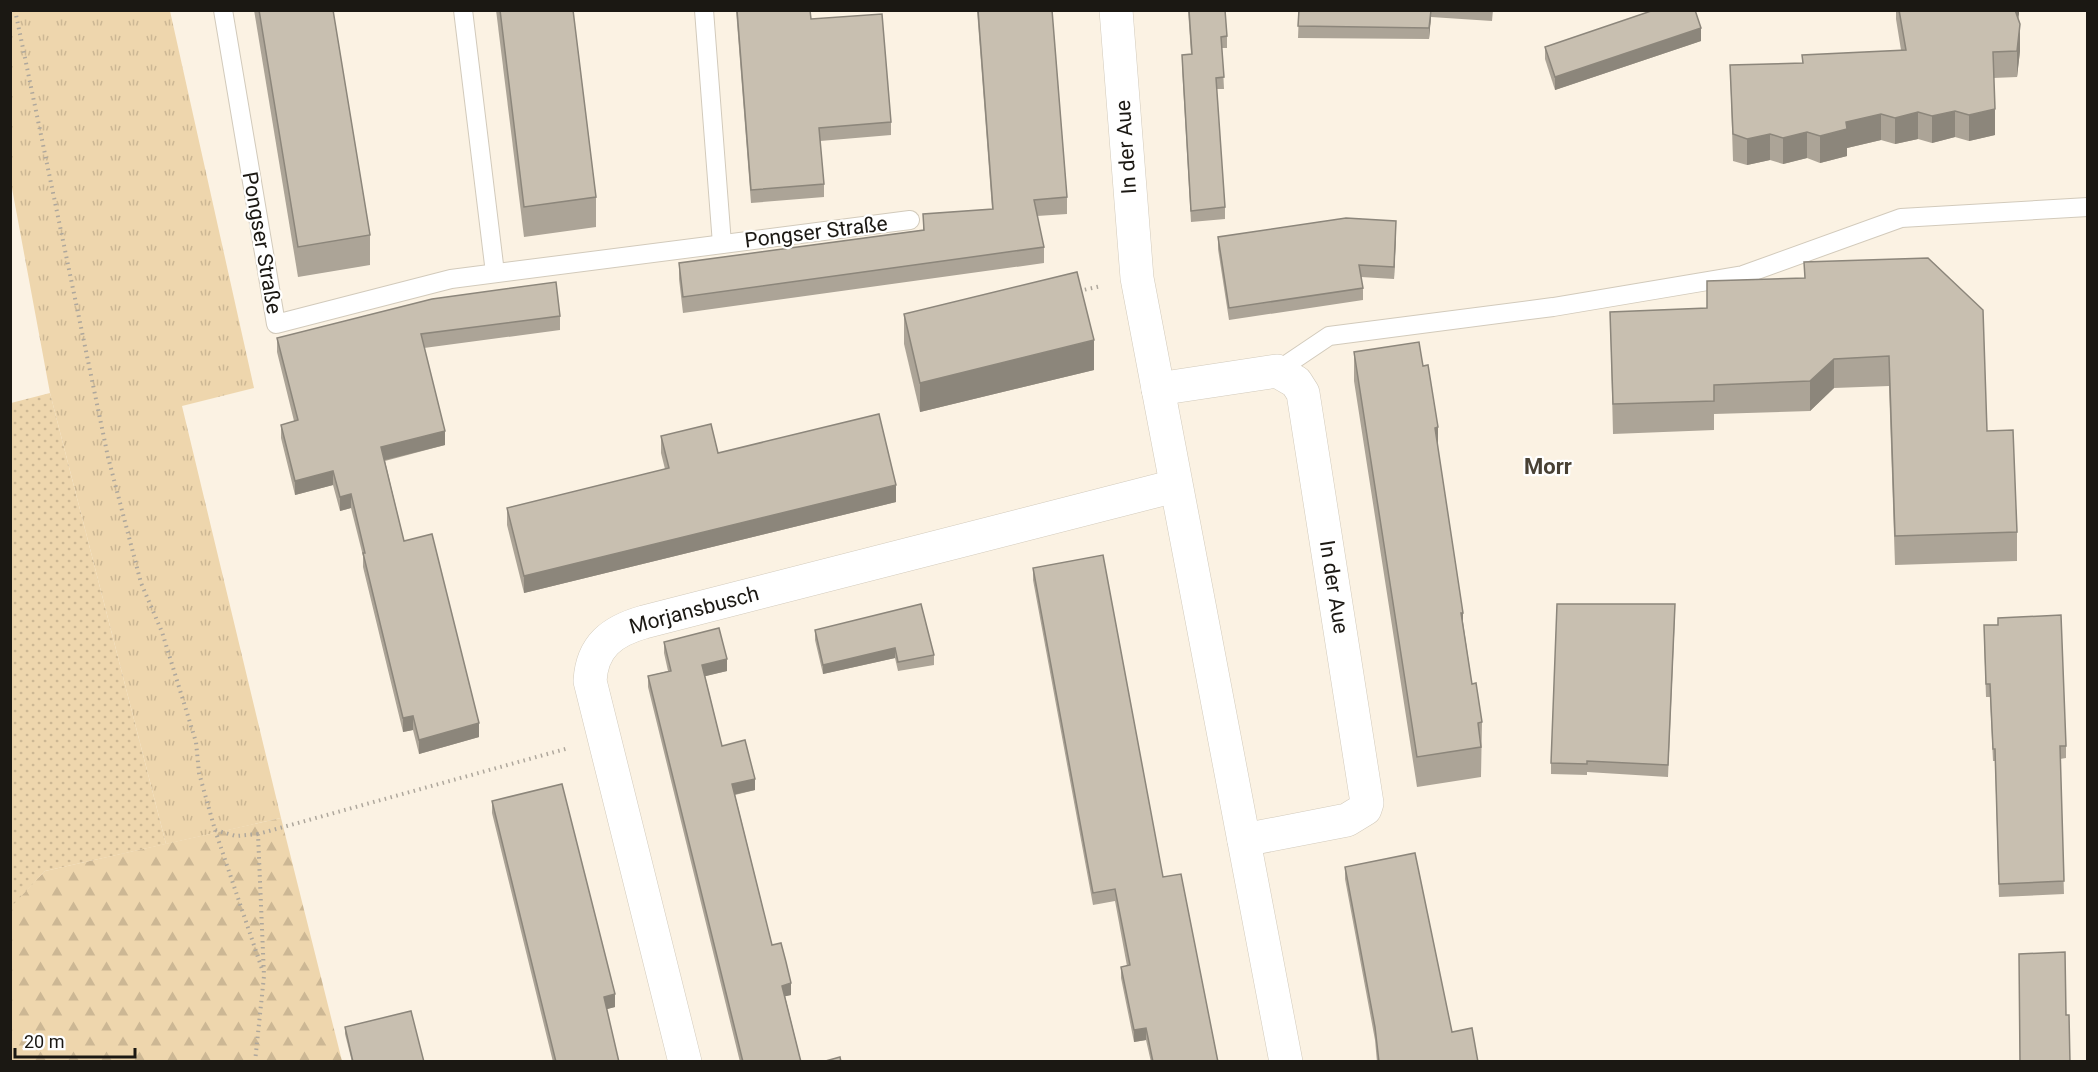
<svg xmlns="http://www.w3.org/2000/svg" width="2098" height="1072" viewBox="0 0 2098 1072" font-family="Roboto,sans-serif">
	<defs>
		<pattern id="grass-tufts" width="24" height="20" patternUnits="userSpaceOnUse" patternTransform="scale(1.5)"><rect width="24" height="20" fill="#eed6ad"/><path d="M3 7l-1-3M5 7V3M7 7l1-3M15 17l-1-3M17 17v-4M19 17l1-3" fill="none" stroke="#ccb794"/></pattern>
		<pattern id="forest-firs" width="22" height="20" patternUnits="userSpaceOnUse" patternTransform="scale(1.5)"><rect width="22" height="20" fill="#eed6ad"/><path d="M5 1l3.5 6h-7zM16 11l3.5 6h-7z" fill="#ccb794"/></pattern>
		<pattern id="garden-dots" width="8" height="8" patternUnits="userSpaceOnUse" patternTransform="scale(1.5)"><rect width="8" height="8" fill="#eed6ad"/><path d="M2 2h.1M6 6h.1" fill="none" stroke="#ccb794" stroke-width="1.8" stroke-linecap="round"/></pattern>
	</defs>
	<rect width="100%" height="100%" fill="#fbf2e3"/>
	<polygon fill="url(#grass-tufts)" points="10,11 170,11 254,388 182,406 281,818 166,844 50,393 11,183"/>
	<polygon fill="url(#forest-firs)" points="281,818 342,1061 11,1061 10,907 45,871"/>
	<polygon fill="url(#garden-dots)" points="50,393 166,844 45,871 11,907 11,403"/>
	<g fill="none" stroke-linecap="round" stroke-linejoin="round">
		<defs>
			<g id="service">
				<polyline points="223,10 276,324 451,279 910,220"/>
				<polyline points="463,10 495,273"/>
				<polyline points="704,10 722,244"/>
				<polyline points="1277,371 1329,336 1553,307 1743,275 1901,218 2088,207"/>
			</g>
			<g id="minor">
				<polyline points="1116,10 1137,278 1286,1062"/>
				<polyline points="1158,389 1277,371 1296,382 1303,393 1367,803 1365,809 1347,820 1244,840"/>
				<path d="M685,1062L590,681C592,646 612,631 644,622L1175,486"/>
			</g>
		</defs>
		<use href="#service" stroke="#d2cabb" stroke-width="20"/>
		<use href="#minor" stroke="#d2cabb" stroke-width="34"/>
		<g stroke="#aea79c" stroke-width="4" stroke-dasharray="1.5 4.5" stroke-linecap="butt">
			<polyline points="15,10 108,457 141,583 162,632 196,742 199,773 215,830 236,836 258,834"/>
			<polyline points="1079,291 1101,286"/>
			<polyline points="215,830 262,969"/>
			<polyline points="255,1062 264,976 258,834 569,748"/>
		</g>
		<use href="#service" stroke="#fff" stroke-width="18"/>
		<use href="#minor" stroke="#fff" stroke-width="33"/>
	</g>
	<g fill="#aca497">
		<polygon points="254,10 333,10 370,235 370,265 298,277"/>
		<polygon points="496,10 573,10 596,197 596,227 524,237"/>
		<polygon points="736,10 810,10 811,19 891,122 891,135 820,141 824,184 824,197 751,203"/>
		<polygon points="977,10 1052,10 1067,197 1067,214 1037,216 1044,247 1044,263 683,313 679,279 679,263 923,230 923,214 992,209"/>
		<polygon points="1188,10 1225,10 1227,36 1227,48 1222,48 1224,89 1216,89 1225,207 1225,219 1191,222 1182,67 1182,55 1191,54"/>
		<polygon points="1294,10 1493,10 1492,21 1431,17 1429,39 1298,38 1299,11"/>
		<polygon points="1896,10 2019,10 2018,19 2020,51 2017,77 1993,78 1995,135 1969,141 1955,137 1932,143 1918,139 1895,144 1881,140 1847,148 1847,156 1820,163 1807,158 1783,164 1770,160 1747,165 1733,161 1730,65 1802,63 1901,50 1896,19"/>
		<polygon points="1701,41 1555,90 1545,59 1545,47"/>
		<polygon points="1396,233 1394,279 1361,277 1363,288 1363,300 1229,320 1218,249 1218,237"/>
		<polygon points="1804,278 1987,431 2017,532 2017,561 1895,565 1889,386 1834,388 1810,411 1714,414 1714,430 1613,434 1610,312 1707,308 1707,281"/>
		<polygon points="904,314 1094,370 920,412 904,344"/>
		<polygon points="560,316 560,330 424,348 445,445 385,461 404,541 479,737 419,754 413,730 403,732 363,567 363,556 351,508 340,511 333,485 295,495 281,438 281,425 294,421 277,352 277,338"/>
		<polygon points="1354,352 1423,366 1438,449 1472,684 1482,722 1481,777 1417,787 1354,381"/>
		<polygon points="661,436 718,453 896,502 524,593 507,525 507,508 665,469 661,453"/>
		<polygon points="1033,568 1163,877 1218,1062 1151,1062 1146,1040 1134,1042 1121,978 1121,967 1127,966 1115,901 1093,905 1033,580"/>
		<polygon points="1675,615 1668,777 1587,772 1587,775 1551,774 1551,763"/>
		<polygon points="815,630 934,655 934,665 898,671 895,658 823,674 815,640"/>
		<polygon points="1984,637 2066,746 2066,758 2060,759 2064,894 1999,897 1995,761 1993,761 1990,697 1986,697"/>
		<polygon points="664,642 727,671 705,676 722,746 755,790 735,795 772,945 791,995 785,996 801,1062 740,1062 648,687 648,676 668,671 664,653"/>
		<polygon points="492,801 615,1007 606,1009 619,1062 553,1062 492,813"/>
		<polygon points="1345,867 1452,1032 1478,1062 1377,1062 1375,1040 1345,879"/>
		<polygon points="345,1027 424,1062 352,1062 345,1034"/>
	</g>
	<g fill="#8c867b">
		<polygon points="1431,10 1431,17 1429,39 1429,28"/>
		<polygon points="2015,10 2019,10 2019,14 2015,37"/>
		<polygon points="2020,24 2020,51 2017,77 2017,51"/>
		<polygon points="1701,28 1701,41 1555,90 1555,77"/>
		<polygon points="1995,109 1995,135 1969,141 1969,115"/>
		<polygon points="1955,111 1955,137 1932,143 1932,116"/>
		<polygon points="1918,112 1918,139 1895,144 1895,118"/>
		<polygon points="1881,114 1881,140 1847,148 1847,156 1820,163 1820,136 1846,122"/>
		<polygon points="1807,132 1807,158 1783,164 1783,138"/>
		<polygon points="1770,134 1770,160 1747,165 1747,139"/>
		<polygon points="1396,221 1396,233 1394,279 1394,267"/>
		<polygon points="1094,340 1094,370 920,412 920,383"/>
		<polygon points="1834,359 1834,388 1810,411 1810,381"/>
		<polygon points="1438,427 1438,457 1435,428"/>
		<polygon points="445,431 445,445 381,461 381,447"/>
		<polygon points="333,471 333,485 295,495 295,481"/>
		<polygon points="896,485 896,502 524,593 524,576"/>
		<polygon points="351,494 351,508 340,511 340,497"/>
		<polygon points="1461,613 1463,613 1463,642"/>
		<polygon points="895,648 895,658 823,674 823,665"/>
		<polygon points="727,659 727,671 702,677 702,665"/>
		<polygon points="413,716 413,730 403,732 403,718"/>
		<polygon points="479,723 479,737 419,754 419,740"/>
		<polygon points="755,779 755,790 732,795 732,784"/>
		<polygon points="791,983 791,995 782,997 782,986"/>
		<polygon points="615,994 615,1007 604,1010 604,997"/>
		<polygon points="1146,1028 1146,1040 1134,1042 1134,1030"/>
	</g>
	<g fill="#c8bfb0" stroke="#8c867b" stroke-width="1.5">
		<polygon points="259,10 333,10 370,235 298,247"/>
		<polygon points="500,10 573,10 596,197 524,207"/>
		<polygon points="737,10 810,10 811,19 882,14 891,122 819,128 824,184 751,190"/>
		<polygon points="978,10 1052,10 1067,197 1034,200 1044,247 683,297 679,263 924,230 923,214 993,209"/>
		<polygon points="1189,10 1225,10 1227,36 1221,37 1224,77 1216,78 1225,207 1191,211 1182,55 1192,54"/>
		<polygon points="1299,10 1431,10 1429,28 1298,26"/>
		<polygon points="1654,10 1695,10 1701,28 1555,77 1545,47"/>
		<polygon points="1899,10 2015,10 2020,24 2017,51 1993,52 1995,109 1969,115 1955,111 1932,116 1918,112 1895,118 1881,114 1846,122 1847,129 1820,136 1807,132 1783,138 1770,134 1747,139 1733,134 1730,65 1803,63 1802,55 1906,50"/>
		<polygon points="1346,218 1396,221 1394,267 1359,265 1363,288 1229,308 1218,237"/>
		<polygon points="1928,258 1983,310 1987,431 2013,430 2017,532 1895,536 1889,356 1834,359 1810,381 1714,385 1714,401 1613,404 1610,312 1707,308 1707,281 1805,278 1804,262"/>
		<polygon points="1077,272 1094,340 920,383 904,314"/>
		<polygon points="556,282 560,316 421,334 445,431 381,447 404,541 432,534 479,723 419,740 413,716 403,718 363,553 365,553 351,494 340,497 333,471 295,481 281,425 298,420 277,338 432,299"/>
		<polygon points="1419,342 1423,366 1428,365 1438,427 1435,428 1463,613 1461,613 1472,684 1476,683 1482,722 1478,723 1481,747 1417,757 1354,352"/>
		<polygon points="879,414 896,485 524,576 507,508 669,468 661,436 711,424 718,453"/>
		<polygon points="1103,555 1163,877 1181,874 1218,1062 1153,1062 1146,1028 1134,1030 1121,967 1130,965 1115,889 1093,893 1033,568"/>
		<polygon points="921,604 934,655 898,662 895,648 823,665 815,630"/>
		<polygon points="1557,604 1675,604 1668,765 1587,761 1587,764 1551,763"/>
		<polygon points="2061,615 2066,746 2060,746 2064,881 1999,884 1995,749 1993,749 1990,684 1986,684 1984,625 1998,625 1998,618"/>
		<polygon points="719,628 727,659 702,665 722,746 745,740 755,779 732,784 772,945 781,943 786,962 791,983 782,986 801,1062 743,1062 648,676 671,671 664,642"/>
		<polygon points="562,784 615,994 604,997 619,1062 556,1062 492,801"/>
		<polygon points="1415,853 1452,1032 1472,1028 1478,1062 1379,1062 1375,1027 1345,867"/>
		<polygon points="2065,952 2066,1015 2069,1015 2070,1062 2020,1062 2019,954"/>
		<polygon points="411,1011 424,1062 353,1062 345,1027"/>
		<polygon points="840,1057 841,1062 822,1062"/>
	</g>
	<g text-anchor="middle" stroke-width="4.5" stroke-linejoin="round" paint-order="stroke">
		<g font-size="21" fill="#1b1813" stroke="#fff">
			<text transform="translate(1126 147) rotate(-94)" y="7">In der Aue</text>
			<text transform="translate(816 232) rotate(-7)" y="7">Pongser Straße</text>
			<text transform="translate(262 243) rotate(80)" y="7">Pongser Straße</text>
			<text transform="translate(1334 587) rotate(81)" y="7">In der Aue</text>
			<text transform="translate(694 610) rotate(-15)" y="7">Morjansbusch</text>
		</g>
		<g font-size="22" font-weight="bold" fill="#484134" stroke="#fff">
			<text x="1548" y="474">Morr</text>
		</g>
	</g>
	<rect width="2098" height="1072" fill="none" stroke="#1b1813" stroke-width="24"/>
	<path d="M15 1048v9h120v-9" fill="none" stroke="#1b1813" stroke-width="3"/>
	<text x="24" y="1048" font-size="18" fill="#1b1813" stroke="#ffffff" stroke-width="4.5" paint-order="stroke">20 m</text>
</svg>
